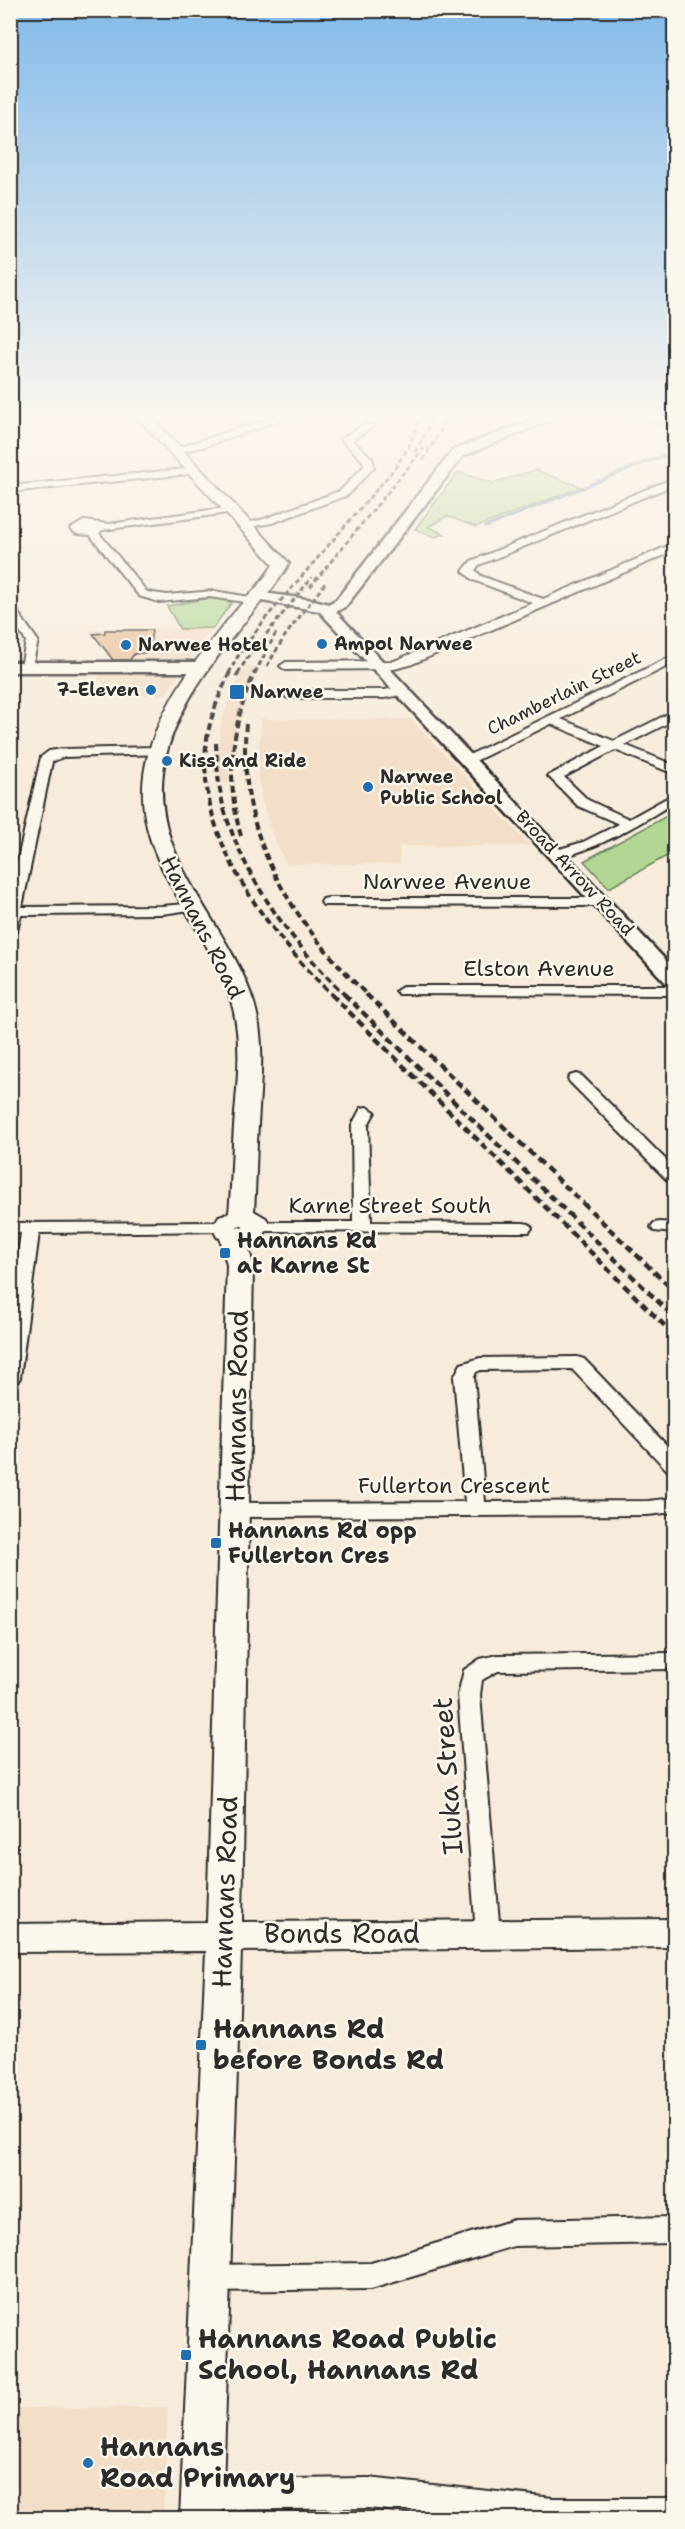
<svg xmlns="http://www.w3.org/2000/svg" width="685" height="2529" viewBox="0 0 685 2529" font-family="'Shantell Sans',sans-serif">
	<rect width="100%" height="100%" fill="#f7ecdb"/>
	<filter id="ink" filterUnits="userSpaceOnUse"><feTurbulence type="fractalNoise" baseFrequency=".0167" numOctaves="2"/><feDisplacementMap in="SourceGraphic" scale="12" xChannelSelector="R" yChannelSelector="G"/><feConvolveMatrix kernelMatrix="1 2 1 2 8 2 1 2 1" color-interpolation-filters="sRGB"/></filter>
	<g filter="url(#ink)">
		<g fill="#f3dec7">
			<polygon points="213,628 204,638 165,695 100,695 103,682 98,681 100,673 112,660 90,630"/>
			<polygon points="245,666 256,667 235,730 230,754 228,783 221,783 218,754 221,723 230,695"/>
			<polygon points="261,719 411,719 530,846 399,846 400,864 286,864 271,831 262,801 258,773"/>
			<polygon points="168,2407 163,2518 11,2518 11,2408"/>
		</g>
		<g fill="#b2d792" stroke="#6e815e" stroke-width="1.5">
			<polygon points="536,470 581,487 476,527 447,516 428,527 445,534 433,537 415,529 458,472 492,483"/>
			<polygon points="210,598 232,602 213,628 180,629 167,606"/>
			<polygon points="674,812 674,852 609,888 584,861"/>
		</g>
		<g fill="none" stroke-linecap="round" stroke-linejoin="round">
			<g stroke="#66879f" stroke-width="3">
				<polyline points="629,415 674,429"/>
				<polyline points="485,527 674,451"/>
			</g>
		</g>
		<polygon fill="#e9bf99" stroke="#2b2b2b" stroke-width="1.5" points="105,630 152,630 149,652 134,654 130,660 113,660 93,634 105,633"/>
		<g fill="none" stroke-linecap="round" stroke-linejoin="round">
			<defs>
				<g id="minor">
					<polygon points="281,415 295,415 203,447 175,453 170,450"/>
					<polygon points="365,424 374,426 352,440 372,458 374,467 348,495 272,523 243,528 243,524 264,519 340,491 364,466 363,461 341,439"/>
					<polygon points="196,468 200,469 200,473 10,492 10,486"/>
					<polygon points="674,478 674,485 479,565 475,570 481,576 543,599 670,545 674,544 674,551 410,665 394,669 286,670 280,666 286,662 394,661 533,603 473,580 463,571 471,561"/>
					<polygon points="232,507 237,510 236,512 103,530 99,533 147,592 167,595 214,591 256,598 258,600 252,603 209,597 159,602 139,596 90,535 77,534 70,529 84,521 109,524"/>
					<polygon points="10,606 14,607 38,641 31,670 27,671 21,667 26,641 10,618"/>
					<path d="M674,655V663L561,719L614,741L674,711V720L625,745L674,765V774L615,750L564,777L588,800L629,819L674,794V803C636,825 601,848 558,858L551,854L553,851L583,842L619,824L578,806L548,776L604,746L551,724L473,762L468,763L461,759Z"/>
					<polygon points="403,687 407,688 409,691 407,694 384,698 288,698 282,694 288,690 384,690"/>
					<polygon points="157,747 162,748 164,751 162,754 63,757 52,762 22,907 162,906 197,903 199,906 197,909 162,914 21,915 17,931 10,935 10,894 41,757 49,751 63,749"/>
					<polygon points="328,898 602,898 609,902 602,906 323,905 321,902 323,899"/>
					<polygon points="404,986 674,986 674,995 399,994 396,991"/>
					<polygon points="576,1074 582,1076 674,1168 674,1182 668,1181 570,1082 568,1079 570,1076"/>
					<polygon points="367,1107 375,1112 368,1125 371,1222 523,1223 529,1224 532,1228 529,1232 251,1231 248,1227 251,1223 257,1222 353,1222 352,1125 361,1108"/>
					<polygon points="224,1222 230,1223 233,1227 230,1231 39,1233 20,1378 17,1382 10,1384 10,1309 21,1233 10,1233 10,1223"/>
					<polygon points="660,1222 674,1223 674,1233 654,1231 651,1227 654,1223"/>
					<polygon points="577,1357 584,1359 674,1453 674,1472 667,1470 572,1369 481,1370 476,1372 474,1377 485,1502 648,1501 674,1498 674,1512 648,1515 234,1517 227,1515 224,1510 227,1505 234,1503 465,1502 454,1377 461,1364 480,1358"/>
					<polygon points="674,1653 674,1669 498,1671 482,1680 480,1695 500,1934 497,1941 488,1944 479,1941 476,1934 458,1695 464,1670 480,1659 498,1655"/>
					<polygon points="674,2217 674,2243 514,2246 371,2289 211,2291 201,2287 197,2278 201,2269 211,2265 371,2263 514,2220"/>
					<polygon points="368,2478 553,2498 674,2498 674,2518 466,2518 368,2508 202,2510 191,2506 187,2495 191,2484 202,2480"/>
				</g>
				<g id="tertiary">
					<polygon points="546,415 563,415 463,456 346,606 336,612 674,969 674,986 667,984 319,611 256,600 249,596 256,592 314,600 328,604 336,600 453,450"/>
					<polygon points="10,662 200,662 208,667 200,672 10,672"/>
				</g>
				<path id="secondary" d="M135,415H150L289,563C280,581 264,598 251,614C218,655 183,697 168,748C138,852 227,916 254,1003C266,1042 260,1085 258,1125C256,1154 256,1183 254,1211L266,1218L269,1223L263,1238L247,1242L253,1265L242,1922L674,1919V1947L241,1951L222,2518H180L206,1951L10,1952V1924L207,1922L227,1265L220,1238L217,1237L212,1227L219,1216L229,1213C232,1184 232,1155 234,1126C237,1086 243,1044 232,1004C207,916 117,852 150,748C166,697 200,654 233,614C246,598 264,582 273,564ZM242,1225L243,1228L237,1227V1226Z"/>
			</defs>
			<use href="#minor" stroke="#2b2b2b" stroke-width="4"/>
			<use href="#tertiary" stroke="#2b2b2b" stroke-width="5"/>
			<use href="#secondary" stroke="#2b2b2b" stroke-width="4"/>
			<use href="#minor" fill="#fbf7ec" fill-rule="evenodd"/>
			<use href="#tertiary" fill="#fbf7ec" fill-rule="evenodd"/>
			<use href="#secondary" fill="#fbf7ec" fill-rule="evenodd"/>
			<g stroke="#2b2b2b" stroke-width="3" stroke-dasharray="5 3" stroke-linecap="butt">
				<polyline points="415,452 428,429 432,415"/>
				<polyline points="423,460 441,430 444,415"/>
				<polyline points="310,587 424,448"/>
				<polyline points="267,666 285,636 326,582"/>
				<polyline points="229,673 238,656 265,619 395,468 408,448 422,415"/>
				<polyline points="238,673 248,657 312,577"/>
				<polyline points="255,673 276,633"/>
			</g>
			<g stroke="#2b2b2b" stroke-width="4" stroke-dasharray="7 4" stroke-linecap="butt">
				<path d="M230,672C219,695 209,719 206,746C197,842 269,932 333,996"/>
				<polyline points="236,677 239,672"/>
				<path d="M246,724C237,838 290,918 368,996"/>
				<path d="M216,743C217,766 218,789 225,812C246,882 294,945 346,996"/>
				<path d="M241,836C225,780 231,724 255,672"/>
			</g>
			<g stroke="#2b2b2b" stroke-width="4.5" stroke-dasharray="8 4.5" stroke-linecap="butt">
				<polyline points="331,994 674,1335"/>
				<polyline points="344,994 674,1317"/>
				<polyline points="366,994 674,1291"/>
			</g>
		</g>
	</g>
	<linearGradient id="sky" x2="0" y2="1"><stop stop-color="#83bbea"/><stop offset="0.54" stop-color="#fbf6ef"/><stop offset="1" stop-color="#fbf6ef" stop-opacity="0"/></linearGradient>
	<rect width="685" height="769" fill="url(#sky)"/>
	<g fill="#1f6fb2" stroke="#fbf7ec" stroke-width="2">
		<circle cx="322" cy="644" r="6"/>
		<circle cx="126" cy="645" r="6"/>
		<circle cx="151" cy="690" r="6"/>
		<rect x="229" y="684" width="16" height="16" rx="3"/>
		<circle cx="167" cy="761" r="6"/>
		<circle cx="368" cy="787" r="6"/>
		<rect x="219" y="1247" width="12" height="12" rx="3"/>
		<rect x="210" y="1537" width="12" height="12" rx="3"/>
		<rect x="195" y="2039" width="12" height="12" rx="3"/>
		<rect x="180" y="2349" width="12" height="12" rx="3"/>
		<circle cx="88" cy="2463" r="6"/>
	</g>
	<g text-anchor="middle" stroke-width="5" stroke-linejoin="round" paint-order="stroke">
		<g font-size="18" font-weight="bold" fill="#2b2b2b" stroke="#fbf7ec" text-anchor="start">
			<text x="334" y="650">Ampol Narwee</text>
			<text x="138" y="651">Narwee Hotel</text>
			<text x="139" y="696" text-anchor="end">7-Eleven</text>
			<text x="250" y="698">Narwee</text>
			<text x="179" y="767">Kiss and Ride</text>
			<text x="380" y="783">Narwee<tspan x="380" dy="21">Public School</tspan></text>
		</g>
		<g font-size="18" fill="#2b2b2b" stroke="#fbf7ec">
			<text transform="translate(564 693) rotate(-26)" y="6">Chamberlain Street</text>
			<text transform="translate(575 873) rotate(47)" y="6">Broad Arrow Road</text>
		</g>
		<g font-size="22" fill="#2b2b2b" stroke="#fbf7ec">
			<text x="447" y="889">Narwee Avenue</text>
			<text transform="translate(203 927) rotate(63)" y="8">Hannans Road</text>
			<text x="539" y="976">Elston Avenue</text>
			<text x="390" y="1213">Karne Street South</text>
			<text x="454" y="1493">Fullerton Crescent</text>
		</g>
		<g font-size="22" font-weight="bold" fill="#2b2b2b" stroke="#fbf7ec" text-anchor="start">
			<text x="237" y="1248">Hannans Rd<tspan x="237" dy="25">at Karne St</tspan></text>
			<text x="228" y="1538">Hannans Rd opp<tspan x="228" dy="25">Fullerton Cres</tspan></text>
		</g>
		<g font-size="27" fill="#2b2b2b" stroke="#fbf7ec">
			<text transform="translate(237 1406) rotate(-89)" y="9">Hannans Road</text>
			<text transform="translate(448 1776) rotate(-94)" y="9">Iluka Street</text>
			<text transform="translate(225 1892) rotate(-88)" y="9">Hannans Road</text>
			<text x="342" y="1943">Bonds Road</text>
		</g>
		<g font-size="27" font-weight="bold" fill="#2b2b2b" stroke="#fbf7ec" text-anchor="start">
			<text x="213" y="2038">Hannans Rd<tspan x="213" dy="31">before Bonds Rd</tspan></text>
			<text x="198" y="2348">Hannans Road Public<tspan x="198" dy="31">School, Hannans Rd</tspan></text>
			<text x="100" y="2456">Hannans<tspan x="100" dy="31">Road Primary</tspan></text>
		</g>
	</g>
	<rect width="685" height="2529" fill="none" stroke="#fbf7ec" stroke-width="36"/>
	<rect x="18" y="18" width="649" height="2493" fill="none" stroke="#2b2b2b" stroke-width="2" filter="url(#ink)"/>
</svg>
